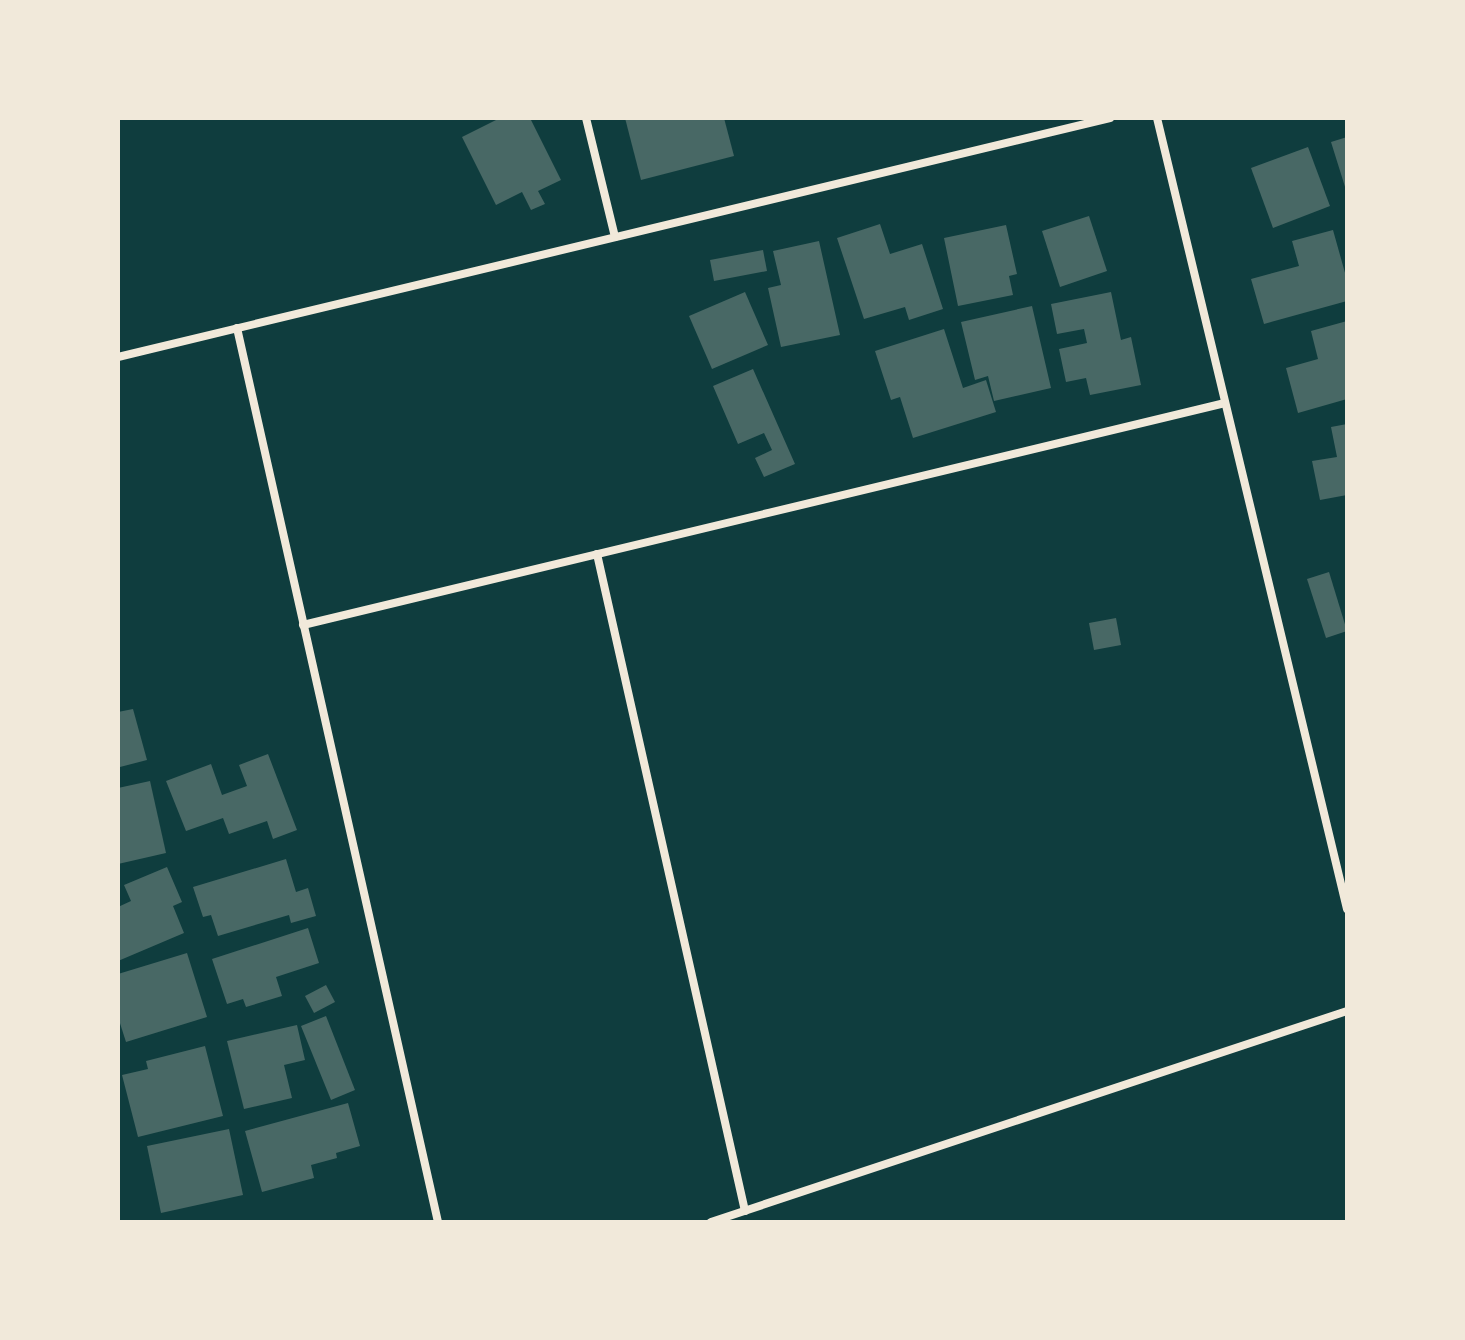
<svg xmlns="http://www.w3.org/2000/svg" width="1465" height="1340" viewBox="0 0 1465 1340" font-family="Signika,sans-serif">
	<rect width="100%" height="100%" fill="#0f3d3e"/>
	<g fill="#486865">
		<polygon points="500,118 530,118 561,180 538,191 545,204 531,210 522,192 496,205 462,137"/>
		<polygon points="625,118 724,118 734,156 641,180"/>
		<polygon points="1347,137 1347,190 1346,190 1331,142"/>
		<polygon points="1308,147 1330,206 1273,228 1251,168"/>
		<polygon points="1089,216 1107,271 1060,287 1042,231"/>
		<polygon points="880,224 890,254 922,244 943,309 909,320 905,307 864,319 837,238"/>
		<polygon points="1006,225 1017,274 1009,276 1013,295 958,306 944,238"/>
		<polygon points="1333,230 1347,280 1347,301 1264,324 1251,279 1299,266 1292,241"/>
		<polygon points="819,241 840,335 781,347 768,288 781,285 773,251"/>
		<polygon points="763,250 767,271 714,281 710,260"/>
		<polygon points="745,292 768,345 712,369 689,316"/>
		<polygon points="1111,292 1121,340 1131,337 1141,385 1090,395 1086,378 1066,382 1059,349 1087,343 1084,329 1057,334 1051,304"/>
		<polygon points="1032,306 1051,388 994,401 988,376 975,380 961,322"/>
		<polygon points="1347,321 1347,399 1298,413 1286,368 1318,359 1311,331"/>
		<polygon points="944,329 963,388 986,380 996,412 913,438 900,397 891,400 875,351"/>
		<polygon points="753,369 795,464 764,477 755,458 772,450 764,433 738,444 713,386"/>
		<polygon points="1347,424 1347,495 1320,500 1312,461 1337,457 1331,427"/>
		<polygon points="1329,572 1347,631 1326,638 1307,579"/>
		<polygon points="1116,618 1121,645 1094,650 1089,623"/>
		<polygon points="133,709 147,760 120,767 118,712"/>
		<polygon points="268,754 297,830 273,839 267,821 229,834 223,818 186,831 166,781 211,764 222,795 247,786 239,765"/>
		<polygon points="150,781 166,853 118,864 118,788"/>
		<polygon points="286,859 296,892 308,888 316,916 291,923 289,915 218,936 211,915 203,917 193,887"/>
		<polygon points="167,867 182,902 173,906 184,933 118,961 118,907 131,901 124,885"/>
		<polygon points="308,928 319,963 276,977 282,996 246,1007 243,999 227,1004 212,959"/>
		<polygon points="187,953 207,1017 126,1042 118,1017 118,974"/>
		<polygon points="326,985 335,1002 314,1013 305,996"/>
		<polygon points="326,1016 355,1090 331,1100 301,1026"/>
		<polygon points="297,1025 305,1060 284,1065 292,1098 244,1109 227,1041"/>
		<polygon points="205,1046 223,1116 138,1137 122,1075 148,1069 146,1061"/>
		<polygon points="348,1103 360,1146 336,1153 337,1158 311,1165 314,1178 262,1192 245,1131"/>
		<polygon points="229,1129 243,1195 161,1213 147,1146"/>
	</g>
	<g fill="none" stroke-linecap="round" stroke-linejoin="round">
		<g stroke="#f1e9da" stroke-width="8">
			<polyline points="586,118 615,237"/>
			<polyline points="1157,118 1347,909"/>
			<polyline points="237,328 438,1222"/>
			<polyline points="118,357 1110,118"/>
			<polyline points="597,554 745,1211"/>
			<polyline points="303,625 1225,403"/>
			<polyline points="711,1222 1347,1011"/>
		</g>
	</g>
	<rect width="1465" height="1340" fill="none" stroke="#f1e9da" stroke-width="240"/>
</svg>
